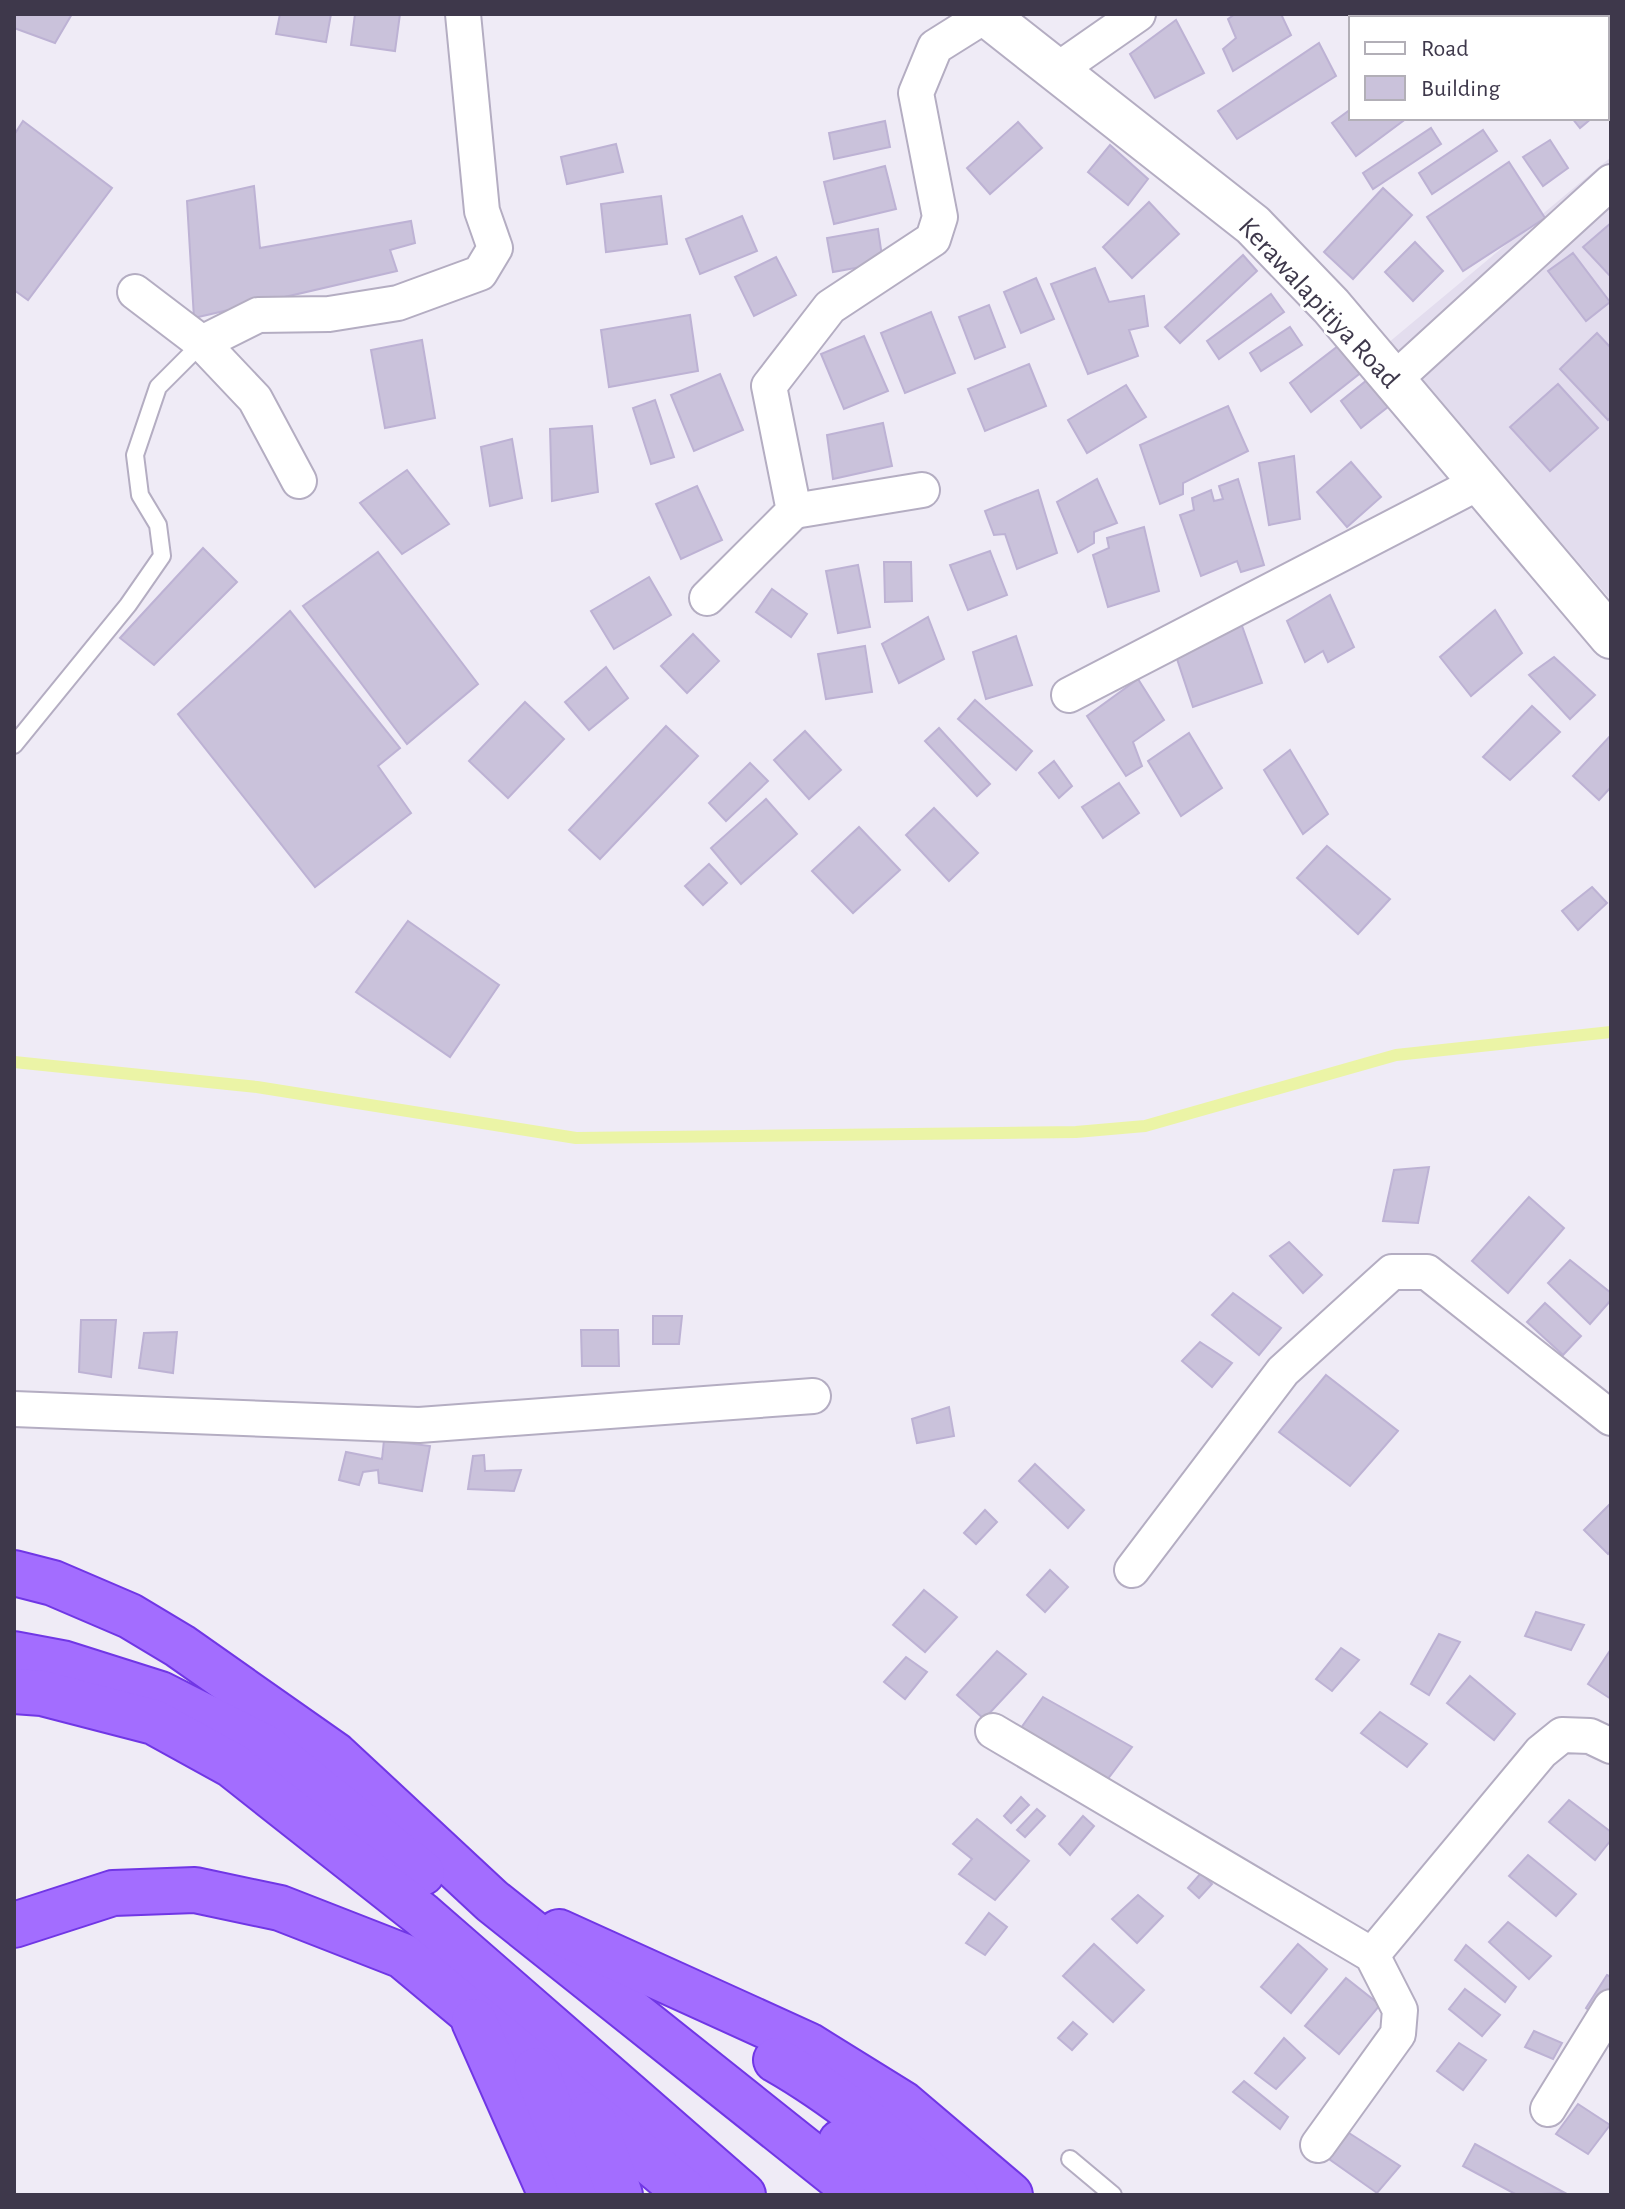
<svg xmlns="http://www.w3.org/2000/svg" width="1625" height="2209" viewBox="0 0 1625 2209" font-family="'Alegreya Sans',sans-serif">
	<rect width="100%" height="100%" fill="#efebf6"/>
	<polygon fill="#e3ddee" points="1611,157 1611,600 1388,343"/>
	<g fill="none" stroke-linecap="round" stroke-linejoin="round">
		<polyline stroke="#ebf4a6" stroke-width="12" points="14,1062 257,1087 576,1138 1076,1132 1145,1126 1396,1055 1611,1032"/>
	</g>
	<g fill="#cac2db" stroke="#bdb2d4" stroke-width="2">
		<polygon points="14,14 72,14 55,43 14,28"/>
		<polygon points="280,14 331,14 326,42 276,34"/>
		<polygon points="355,14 400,14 395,51 351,45"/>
		<polygon points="1235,14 1281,14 1291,35 1233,71 1223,49 1236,38 1228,19"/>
		<polygon points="1176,20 1204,73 1155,98 1130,54"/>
		<polygon points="1319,43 1336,76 1237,139 1218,111"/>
		<polygon points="1607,76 1611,81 1611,104 1607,107"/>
		<polygon points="1351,109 1351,118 1407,118 1356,156 1332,123"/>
		<polygon points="1572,118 1592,118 1580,128"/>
		<polygon points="23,121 112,188 28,300 14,290 14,135"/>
		<polygon points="885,121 890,147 834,159 829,133"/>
		<polygon points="1018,122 1042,148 990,194 967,168"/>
		<polygon points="1431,128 1441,144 1373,189 1363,173"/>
		<polygon points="1483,130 1497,151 1432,194 1419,173"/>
		<polygon points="1550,140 1568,168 1543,186 1523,157"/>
		<polygon points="616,144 623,172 567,184 561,157"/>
		<polygon points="1110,145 1148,179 1128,205 1088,172"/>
		<polygon points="1509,162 1545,218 1463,271 1427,217"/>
		<polygon points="885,166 896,209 834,224 824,182"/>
		<polygon points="254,186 260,248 411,221 415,243 390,250 397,271 194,318 187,201"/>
		<polygon points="1383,188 1412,215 1353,279 1324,252"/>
		<polygon points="661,196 667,244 606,252 601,204"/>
		<polygon points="1149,202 1179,234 1132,278 1103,247"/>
		<polygon points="742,216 757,251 700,274 686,239"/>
		<polygon points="1611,223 1611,277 1583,247"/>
		<polygon points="878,229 883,263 833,272 827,238"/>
		<polygon points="1415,242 1443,271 1413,301 1385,272"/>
		<polygon points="1573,253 1610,302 1586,321 1548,271"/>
		<polygon points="1243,255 1257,271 1180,343 1165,327"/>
		<polygon points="776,257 796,295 754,316 735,277"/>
		<polygon points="1095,268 1109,302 1144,296 1148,326 1129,330 1138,356 1088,374 1051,284"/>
		<polygon points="1036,278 1054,319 1021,333 1004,292"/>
		<polygon points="1271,294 1284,312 1219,359 1207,341"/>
		<polygon points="989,305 1005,347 975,359 959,317"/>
		<polygon points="931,312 955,373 905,393 881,333"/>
		<polygon points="690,315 698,371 609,387 601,330"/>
		<polygon points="1290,327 1302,345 1261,371 1250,353"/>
		<polygon points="1597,333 1611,348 1611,417 1608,420 1560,369"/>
		<polygon points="864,336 888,391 844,409 821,354"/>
		<polygon points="422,340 435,418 385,428 371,350"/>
		<polygon points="1342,343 1363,371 1311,412 1290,383"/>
		<polygon points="1029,364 1046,406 985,431 968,389"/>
		<polygon points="720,374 743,430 694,451 671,395"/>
		<polygon points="1372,376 1393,403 1361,428 1341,401"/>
		<polygon points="1558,384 1598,428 1550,471 1510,427"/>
		<polygon points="1126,385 1146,417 1087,453 1068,420"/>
		<polygon points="655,400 674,457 651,464 633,408"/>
		<polygon points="1228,406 1248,451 1183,483 1183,494 1160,504 1140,445"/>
		<polygon points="883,423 892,466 833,479 827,435"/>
		<polygon points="592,426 598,492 552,501 550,429"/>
		<polygon points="512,439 522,498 490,506 481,447"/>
		<polygon points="1294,456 1300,519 1269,525 1259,463"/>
		<polygon points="1351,462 1381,497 1347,527 1317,492"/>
		<polygon points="407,470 449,524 402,554 360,503"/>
		<polygon points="1097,479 1117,523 1094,532 1094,543 1078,552 1057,502"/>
		<polygon points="1238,479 1264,565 1241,572 1237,561 1201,576 1180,515 1194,510 1192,498 1211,490 1214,501 1223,499 1219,486"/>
		<polygon points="697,486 722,540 681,559 656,504"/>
		<polygon points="1038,490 1057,553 1017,569 1005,534 994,535 985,511"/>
		<polygon points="1144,527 1159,591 1108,607 1093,555 1109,548 1107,538"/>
		<polygon points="203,548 237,582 154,665 120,638"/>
		<polygon points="990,551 1007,595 968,610 950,565"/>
		<polygon points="378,552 478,684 407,744 303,606"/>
		<polygon points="884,562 911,562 912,601 885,602"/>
		<polygon points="858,565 870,627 838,633 826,571"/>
		<polygon points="649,577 671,615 614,649 591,611"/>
		<polygon points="772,589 807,614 791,637 756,612"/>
		<polygon points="1330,595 1354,647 1328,662 1323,651 1305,662 1287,621"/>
		<polygon points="1495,610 1522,653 1471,696 1440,657"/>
		<polygon points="290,611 400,748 378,766 411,813 315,887 178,714"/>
		<polygon points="928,617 944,659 899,683 882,644"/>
		<polygon points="1241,623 1262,683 1193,707 1175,653"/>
		<polygon points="693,634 719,661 687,693 661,666"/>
		<polygon points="1016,636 1032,685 986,699 973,652"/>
		<polygon points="865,646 872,692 826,699 818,654"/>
		<polygon points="1554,657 1595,695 1570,719 1529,675"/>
		<polygon points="606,667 628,698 589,730 565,702"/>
		<polygon points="1138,679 1164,720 1133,742 1142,766 1126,776 1087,716"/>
		<polygon points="975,700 1032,751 1016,770 958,719"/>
		<polygon points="525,702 564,739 508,798 469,761"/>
		<polygon points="1532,706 1560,732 1510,780 1483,757"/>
		<polygon points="666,726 698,756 600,859 569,830"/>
		<polygon points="939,728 990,784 977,796 925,741"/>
		<polygon points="805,731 841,770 809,799 774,760"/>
		<polygon points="1189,733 1222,788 1181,816 1148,761"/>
		<polygon points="1611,735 1611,787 1599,800 1573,776"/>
		<polygon points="1290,750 1328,814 1303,834 1264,770"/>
		<polygon points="1054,761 1072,786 1059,798 1039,773"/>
		<polygon points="750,763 768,781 726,821 709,803"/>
		<polygon points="1119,783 1139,813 1103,838 1082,807"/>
		<polygon points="766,799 797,834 741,884 711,848"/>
		<polygon points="934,808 978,853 949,881 906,835"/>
		<polygon points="859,827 900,870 853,913 812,871"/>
		<polygon points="1327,846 1390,899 1358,934 1297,878"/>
		<polygon points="709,864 727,883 703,905 685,886"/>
		<polygon points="1592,887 1607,903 1578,930 1562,911"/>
		<polygon points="408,921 499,985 450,1057 356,992"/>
		<polygon points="1429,1167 1418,1223 1383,1221 1394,1170"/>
		<polygon points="1529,1197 1564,1228 1508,1293 1472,1261"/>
		<polygon points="1289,1242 1322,1275 1303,1293 1270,1256"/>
		<polygon points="1570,1260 1611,1293 1611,1300 1590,1324 1548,1283"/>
		<polygon points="1233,1293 1281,1328 1259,1355 1212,1315"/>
		<polygon points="1545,1303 1581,1336 1563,1355 1527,1322"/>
		<polygon points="653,1316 682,1316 679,1344 653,1344"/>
		<polygon points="81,1320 116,1320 111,1377 79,1372"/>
		<polygon points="581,1330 618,1330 619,1366 582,1366"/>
		<polygon points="177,1332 173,1373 139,1368 144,1333"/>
		<polygon points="1200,1342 1232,1363 1212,1387 1182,1361"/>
		<polygon points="1326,1375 1398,1431 1350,1486 1279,1432"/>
		<polygon points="949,1407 954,1436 917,1443 912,1419"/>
		<polygon points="384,1440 430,1446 422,1491 379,1483 378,1470 363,1472 359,1485 339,1480 346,1452 382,1459"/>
		<polygon points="484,1455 485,1471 521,1470 514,1491 468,1489 473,1456"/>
		<polygon points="1035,1464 1084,1510 1068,1528 1019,1481"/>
		<polygon points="1611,1503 1611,1550 1608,1554 1584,1530"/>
		<polygon points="985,1510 997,1522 976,1544 964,1533"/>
		<polygon points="1050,1570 1068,1587 1045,1612 1027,1595"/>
		<polygon points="924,1590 957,1617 925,1652 893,1625"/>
		<polygon points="1536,1612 1584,1625 1571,1650 1525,1636"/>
		<polygon points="1439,1634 1460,1642 1429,1695 1411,1684"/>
		<polygon points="1341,1648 1359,1660 1332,1691 1316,1679"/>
		<polygon points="1611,1649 1611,1699 1588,1684"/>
		<polygon points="997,1651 1026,1674 984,1719 957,1695"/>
		<polygon points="906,1657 927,1672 905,1699 884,1682"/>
		<polygon points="1470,1676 1515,1714 1494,1740 1447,1703"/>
		<polygon points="1043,1697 1132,1747 1107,1780 1021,1728"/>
		<polygon points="1380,1712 1427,1744 1407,1767 1361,1733"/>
		<polygon points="1021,1797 1029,1805 1011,1823 1004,1816"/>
		<polygon points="1569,1800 1611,1832 1611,1840 1595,1860 1549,1822"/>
		<polygon points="1037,1809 1045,1816 1025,1837 1017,1830"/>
		<polygon points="1083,1816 1094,1826 1070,1855 1059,1844"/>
		<polygon points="977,1819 1029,1861 995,1900 959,1874 972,1859 953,1844"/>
		<polygon points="1528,1855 1576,1894 1556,1916 1509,1876"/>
		<polygon points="1201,1873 1212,1884 1199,1898 1188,1888"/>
		<polygon points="1138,1895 1163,1916 1137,1943 1112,1919"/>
		<polygon points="989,1913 1007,1927 985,1955 966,1943"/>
		<polygon points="1508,1922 1551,1956 1529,1979 1489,1942"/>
		<polygon points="1094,1944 1144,1990 1113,2022 1063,1976"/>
		<polygon points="1298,1944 1327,1969 1291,2013 1261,1987"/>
		<polygon points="1466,1945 1516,1987 1505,2002 1455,1960"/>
		<polygon points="1607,1975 1611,1977 1611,1996 1598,2017 1586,2008"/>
		<polygon points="1346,1978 1380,2005 1339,2054 1305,2026"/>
		<polygon points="1465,1989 1500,2015 1482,2036 1449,2009"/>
		<polygon points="1073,2022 1087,2034 1072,2050 1058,2038"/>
		<polygon points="1534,2031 1562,2043 1553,2059 1525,2047"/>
		<polygon points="1284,2038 1305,2058 1276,2089 1255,2073"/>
		<polygon points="1459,2043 1486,2060 1463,2090 1437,2071"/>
		<polygon points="1244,2081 1288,2117 1280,2129 1233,2092"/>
		<polygon points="1578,2104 1610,2125 1588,2154 1556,2134"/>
		<polygon points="1349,2133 1400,2166 1377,2193 1329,2159"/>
		<polygon points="1475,2144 1565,2193 1517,2195 1463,2166"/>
	</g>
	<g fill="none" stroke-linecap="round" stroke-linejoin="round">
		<defs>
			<g id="service">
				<polyline points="14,745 128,605 162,556 158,525 140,495 135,455 158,387 202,343"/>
				<polyline points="1070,2159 1113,2195"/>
			</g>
			<g id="minor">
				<polyline points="1059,69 1138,14"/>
				<polyline points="135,292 202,343"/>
				<polyline points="1394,380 1611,182"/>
				<polyline points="299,481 255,399 202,343 258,315 329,314 398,303 480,273 495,248 482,211 463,14"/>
				<polyline points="794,511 922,490"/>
				<polyline points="707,598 794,511 769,386 830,307 933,239 940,217 916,93 935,47 986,15"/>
				<polyline points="1069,695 1480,482"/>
				<polyline points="14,1409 419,1425 813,1396"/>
				<polyline points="1132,1570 1283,1371 1392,1272 1427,1272 1611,1418"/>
				<polyline points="993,1731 1372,1955 1400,2010 1398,2034 1318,2145"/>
				<polyline points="1372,1955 1541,1752 1562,1735 1590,1736 1611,1746"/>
				<polyline points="1548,2109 1611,2007"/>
			</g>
			<polyline id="tertiary" points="985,14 1253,225 1331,306 1611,637"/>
			<g id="motorway">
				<polyline points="14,1573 53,1583 130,1616 180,1646 335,1755 492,1901 861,2195"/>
				<polyline points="14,1654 62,1663 160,1694 267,1748 422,1873"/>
				<polyline points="14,1691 42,1693 154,1722 232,1765 422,1915 743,2195"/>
				<polyline points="14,1925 113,1893 195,1890 280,1908 403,1956 689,2195"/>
				<polyline points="559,1932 808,2045 903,2104 1010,2195"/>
				<polyline points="474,2021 551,2195"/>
				<path d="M776,2060C841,2097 899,2147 956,2195"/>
				<polyline points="536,2070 584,2195"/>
				<polyline points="591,2114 620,2195"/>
				<polyline points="841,2142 906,2195"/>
			</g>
		</defs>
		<use href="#service" stroke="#b4adc2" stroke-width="20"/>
		<use href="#minor" stroke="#b4adc2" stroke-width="38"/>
		<use href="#tertiary" stroke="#b4adc2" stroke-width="46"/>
		<use href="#motorway" stroke="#7036e5" stroke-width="48"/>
		<use href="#service" stroke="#fff" stroke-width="16"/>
		<use href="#minor" stroke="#fff" stroke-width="34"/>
		<use href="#tertiary" stroke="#fff" stroke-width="42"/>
		<use href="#motorway" stroke="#a36dff" stroke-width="44"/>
	</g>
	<g text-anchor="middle" stroke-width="6" stroke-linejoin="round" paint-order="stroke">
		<g font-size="28" fill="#3e384b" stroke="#fff">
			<text transform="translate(1320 302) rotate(47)" y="10">Kerawalapitiya Road</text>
		</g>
	</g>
	<rect width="1625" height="2209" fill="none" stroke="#3e384b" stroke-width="32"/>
	<rect x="1349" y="16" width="260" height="104" fill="#ffffff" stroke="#b2afb7" stroke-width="2"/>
	<rect x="1365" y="42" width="40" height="12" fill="#ffffff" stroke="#b2afb7" stroke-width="2"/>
	<text x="1421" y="56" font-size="24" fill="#3e384b">Road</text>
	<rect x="1365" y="76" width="40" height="24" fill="#cac2db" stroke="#b2afb7" stroke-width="2"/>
	<text x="1421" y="96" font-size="24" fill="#3e384b">Building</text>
</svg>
